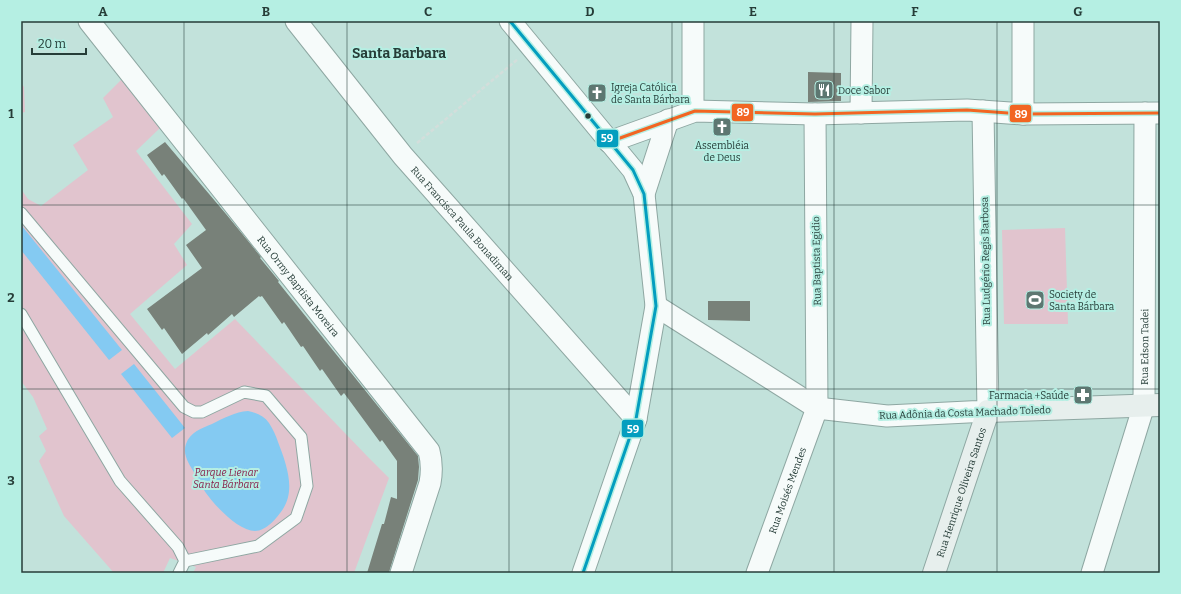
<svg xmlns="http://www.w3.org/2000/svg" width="1181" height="594" viewBox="0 0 1181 594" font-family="Bitter,serif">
	<rect width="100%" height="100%" fill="#c2e2db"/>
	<g fill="#e1c4ce">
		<polygon points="122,79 160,128 136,151 192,224 174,244 187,265 130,314 175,369 235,319 368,457 389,478 354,573 193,573 196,567 170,558 163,573 114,573 64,516 39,461 46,451 39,436 47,429 33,397 21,381 21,189 28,199 41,206 88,170 73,145 113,117 103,98"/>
		<polygon points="21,83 24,87 25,112 21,113"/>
		<polygon points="1065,228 1068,324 1004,324 1002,230"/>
	</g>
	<g fill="#84caf2">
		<polygon points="22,226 122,350 109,360 21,250 21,227"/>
		<polygon points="134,364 185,428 172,438 121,374"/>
		<path d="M248,411C257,413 264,416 269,423C273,429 276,436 278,442C286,463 296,489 283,509C277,518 266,531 255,531C238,531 213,504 204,490C201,485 198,479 195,474C190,465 182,455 186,444C190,432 202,428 212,424C224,418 235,412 248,411Z"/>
	</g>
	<g fill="#788179">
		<polygon points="808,72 841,73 841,101 808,102"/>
		<polygon points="165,142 226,214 261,257 260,258 279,281 278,282 418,456 419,467 418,480 390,569 389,573 367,573 382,524 384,524 391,497 397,499 397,461 382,440 380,442 344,393 341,396 322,369 320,371 303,346 301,347 284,322 282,324 262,296 260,297 259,296 234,317 232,314 208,335 207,333 182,354 164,328 162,330 147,309 202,268 186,245 206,230 183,198 182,199 164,174 162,176 147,155"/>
		<polygon points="708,301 750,301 750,321 708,320"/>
	</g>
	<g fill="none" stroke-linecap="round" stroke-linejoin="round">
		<defs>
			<g id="lane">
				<polyline points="21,213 184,407 194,412 202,412 244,392 266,396 301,437 307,486 296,518 258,546 185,561"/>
				<polyline points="21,314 120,481 178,547 185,561 179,573"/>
			</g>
			<g id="street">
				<path id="s1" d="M89,21L429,451C432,462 432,472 430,483L401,573"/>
				<path id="s2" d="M296,21L403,156L636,419"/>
				<polyline points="510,21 633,170 644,194 656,306 636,419 583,573"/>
				<polyline points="693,21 693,111"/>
				<polyline points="861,113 862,21"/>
				<polyline points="1023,114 1023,21"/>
				<polyline points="609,142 695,111 815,114 967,110 1023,114 1160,113"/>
				<polyline points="644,194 668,120"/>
				<polyline points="656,306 817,408 887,416 988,411 983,111"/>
				<path id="s3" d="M757,573L817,408L815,114"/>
				<path id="s4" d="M1092,573L1144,405L1145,113"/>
			</g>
			<g id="secondary">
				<path id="s5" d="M934,573L988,411L1160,405"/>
			</g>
		</defs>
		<use href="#lane" stroke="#8ea7a2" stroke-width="13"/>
		<use href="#street" stroke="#8ea7a2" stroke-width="23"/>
		<use href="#secondary" stroke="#8ea7a2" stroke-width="24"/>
		<polyline stroke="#d3dedb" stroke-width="2.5" stroke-dasharray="4 2" stroke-linecap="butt" points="417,143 518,59"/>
		<use href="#lane" stroke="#f6fbfa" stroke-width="11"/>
		<use href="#street" stroke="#f6fbfa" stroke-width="21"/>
		<use href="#secondary" stroke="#e7efed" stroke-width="22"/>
		<defs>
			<polyline id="bus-1" points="510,21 633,170 644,194 656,306 636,419 583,573"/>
			<polyline id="bus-2" points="609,142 695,111 815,114 967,110 1023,114 1160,113"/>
		</defs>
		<use href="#bus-1" stroke="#b5efe3" stroke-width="6"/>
		<use href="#bus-2" stroke="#b5efe3" stroke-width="6"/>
		<use href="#bus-1" stroke="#049ebf" stroke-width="3"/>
		<use href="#bus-2" stroke="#f26522" stroke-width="3"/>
	</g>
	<path fill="none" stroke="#263d38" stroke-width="1" stroke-opacity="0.55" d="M184,21V573M347,21V573M509,21V573M672,21V573M834,21V573M997,21V573M21,205H1160M21,389H1160"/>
	<defs>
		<symbol id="restaurant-square" viewBox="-11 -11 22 22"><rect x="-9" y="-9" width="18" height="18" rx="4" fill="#5d7771" stroke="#b5efe3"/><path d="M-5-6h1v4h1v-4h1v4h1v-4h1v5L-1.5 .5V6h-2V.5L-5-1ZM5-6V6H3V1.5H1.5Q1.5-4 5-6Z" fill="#fff"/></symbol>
		<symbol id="church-square" viewBox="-11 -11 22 22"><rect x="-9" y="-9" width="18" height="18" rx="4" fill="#5d7771" stroke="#b5efe3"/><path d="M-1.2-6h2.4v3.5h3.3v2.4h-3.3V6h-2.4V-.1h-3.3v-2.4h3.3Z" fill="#fff"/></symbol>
		<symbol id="stadium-square" viewBox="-11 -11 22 22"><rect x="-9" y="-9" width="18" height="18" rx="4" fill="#5d7771" stroke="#b5efe3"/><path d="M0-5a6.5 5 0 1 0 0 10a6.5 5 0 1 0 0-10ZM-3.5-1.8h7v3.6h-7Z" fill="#fff"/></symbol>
		<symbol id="pharmacy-square" viewBox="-11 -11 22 22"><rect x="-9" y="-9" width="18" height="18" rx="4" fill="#5d7771" stroke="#b5efe3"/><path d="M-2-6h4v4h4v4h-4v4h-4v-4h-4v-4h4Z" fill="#fff"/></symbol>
	</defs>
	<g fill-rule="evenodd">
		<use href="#restaurant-square" x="813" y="79" width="22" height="22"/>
		<use href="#church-square" x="586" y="82" width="22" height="22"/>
		<use href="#church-square" x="711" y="116" width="22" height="22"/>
		<use href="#stadium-square" x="1024" y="289" width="22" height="22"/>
		<use href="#pharmacy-square" x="1072" y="384" width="22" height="22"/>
	</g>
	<circle fill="#263d38" stroke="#b5efe3" stroke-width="1.5" cx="588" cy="116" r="3.5"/>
	<g text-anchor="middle" stroke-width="4" stroke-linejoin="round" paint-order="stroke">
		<g font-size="10" fill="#263d38" stroke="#b5efe3" text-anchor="start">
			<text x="611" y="91">Igreja Católica<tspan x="611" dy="12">de Santa Bárbara</tspan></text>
			<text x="838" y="94">Doce Sabor</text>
			<text x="722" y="149" text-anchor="middle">Assembléia<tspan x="722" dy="12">de Deus</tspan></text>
			<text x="1049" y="298">Society de<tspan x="1049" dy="12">Santa Bárbara</tspan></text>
			<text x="1069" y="399" text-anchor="end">Farmacia +Saúde</text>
		</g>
		<g font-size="10" fill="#263d38" stroke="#b5efe3">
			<text dy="4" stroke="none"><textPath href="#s2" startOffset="262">Rua Francisca Paula Bonadiman</textPath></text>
			<text transform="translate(816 261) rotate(-91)" y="4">Rua Baptista Egidio</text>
			<text transform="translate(985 261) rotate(-91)" y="4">Rua Ludgério Regis Barbosa</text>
			<text dy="4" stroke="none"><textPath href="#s1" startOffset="338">Rua Ormy Baptista Moreira</textPath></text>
			<text dy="4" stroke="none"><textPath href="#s4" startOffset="234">Rua Edson Tadei</textPath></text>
			<text transform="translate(965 412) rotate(-2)" y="4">Rua Adônia da Costa Machado Toledo</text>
			<text dy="4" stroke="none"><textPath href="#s3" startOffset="88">Rua Moisés Mendes</textPath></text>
			<text dy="4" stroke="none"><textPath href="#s5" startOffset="85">Rua Henrique Oliveira Santos</textPath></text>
		</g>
		<g font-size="10" font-style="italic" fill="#871d49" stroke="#b5efe3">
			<text x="226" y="476">Parque Lienar<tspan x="226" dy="12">Santa Bárbara</tspan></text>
		</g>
		<g font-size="14" font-weight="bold" fill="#263d38" stroke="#b5efe3">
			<text x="399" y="58">Santa Barbara</text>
		</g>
	</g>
	<g stroke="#b5efe3" stroke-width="1.5">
		<rect x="731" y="103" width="23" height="19" rx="4" fill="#f26522"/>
		<rect x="1009" y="104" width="23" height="19" rx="4" fill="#f26522"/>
		<rect x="596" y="129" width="23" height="19" rx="4" fill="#049ebf"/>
		<rect x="621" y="419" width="23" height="19" rx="4" fill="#049ebf"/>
	</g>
	<g font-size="11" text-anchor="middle" font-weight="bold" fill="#fff">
		<text x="743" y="116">89</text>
		<text x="1021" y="118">89</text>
		<text x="607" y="142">59</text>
		<text x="633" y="433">59</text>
	</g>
	<rect width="1181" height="594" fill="none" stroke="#b5efe3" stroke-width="44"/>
	<path d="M32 48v6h54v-6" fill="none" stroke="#263d38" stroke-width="2"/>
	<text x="38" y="48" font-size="12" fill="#263d38" stroke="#b5efe3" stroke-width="3" paint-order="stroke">20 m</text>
	<rect x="22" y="22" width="1137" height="550" fill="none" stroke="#263d38" stroke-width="1.5"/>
	<g font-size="13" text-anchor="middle" font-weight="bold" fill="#263d38">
		<text x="103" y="16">A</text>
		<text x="266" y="16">B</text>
		<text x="428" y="16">C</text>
		<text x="590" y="16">D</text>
		<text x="753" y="16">E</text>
		<text x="915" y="16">F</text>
		<text x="1078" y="16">G</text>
		<text x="11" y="118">1</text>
		<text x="11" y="302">2</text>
		<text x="11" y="485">3</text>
	</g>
</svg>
